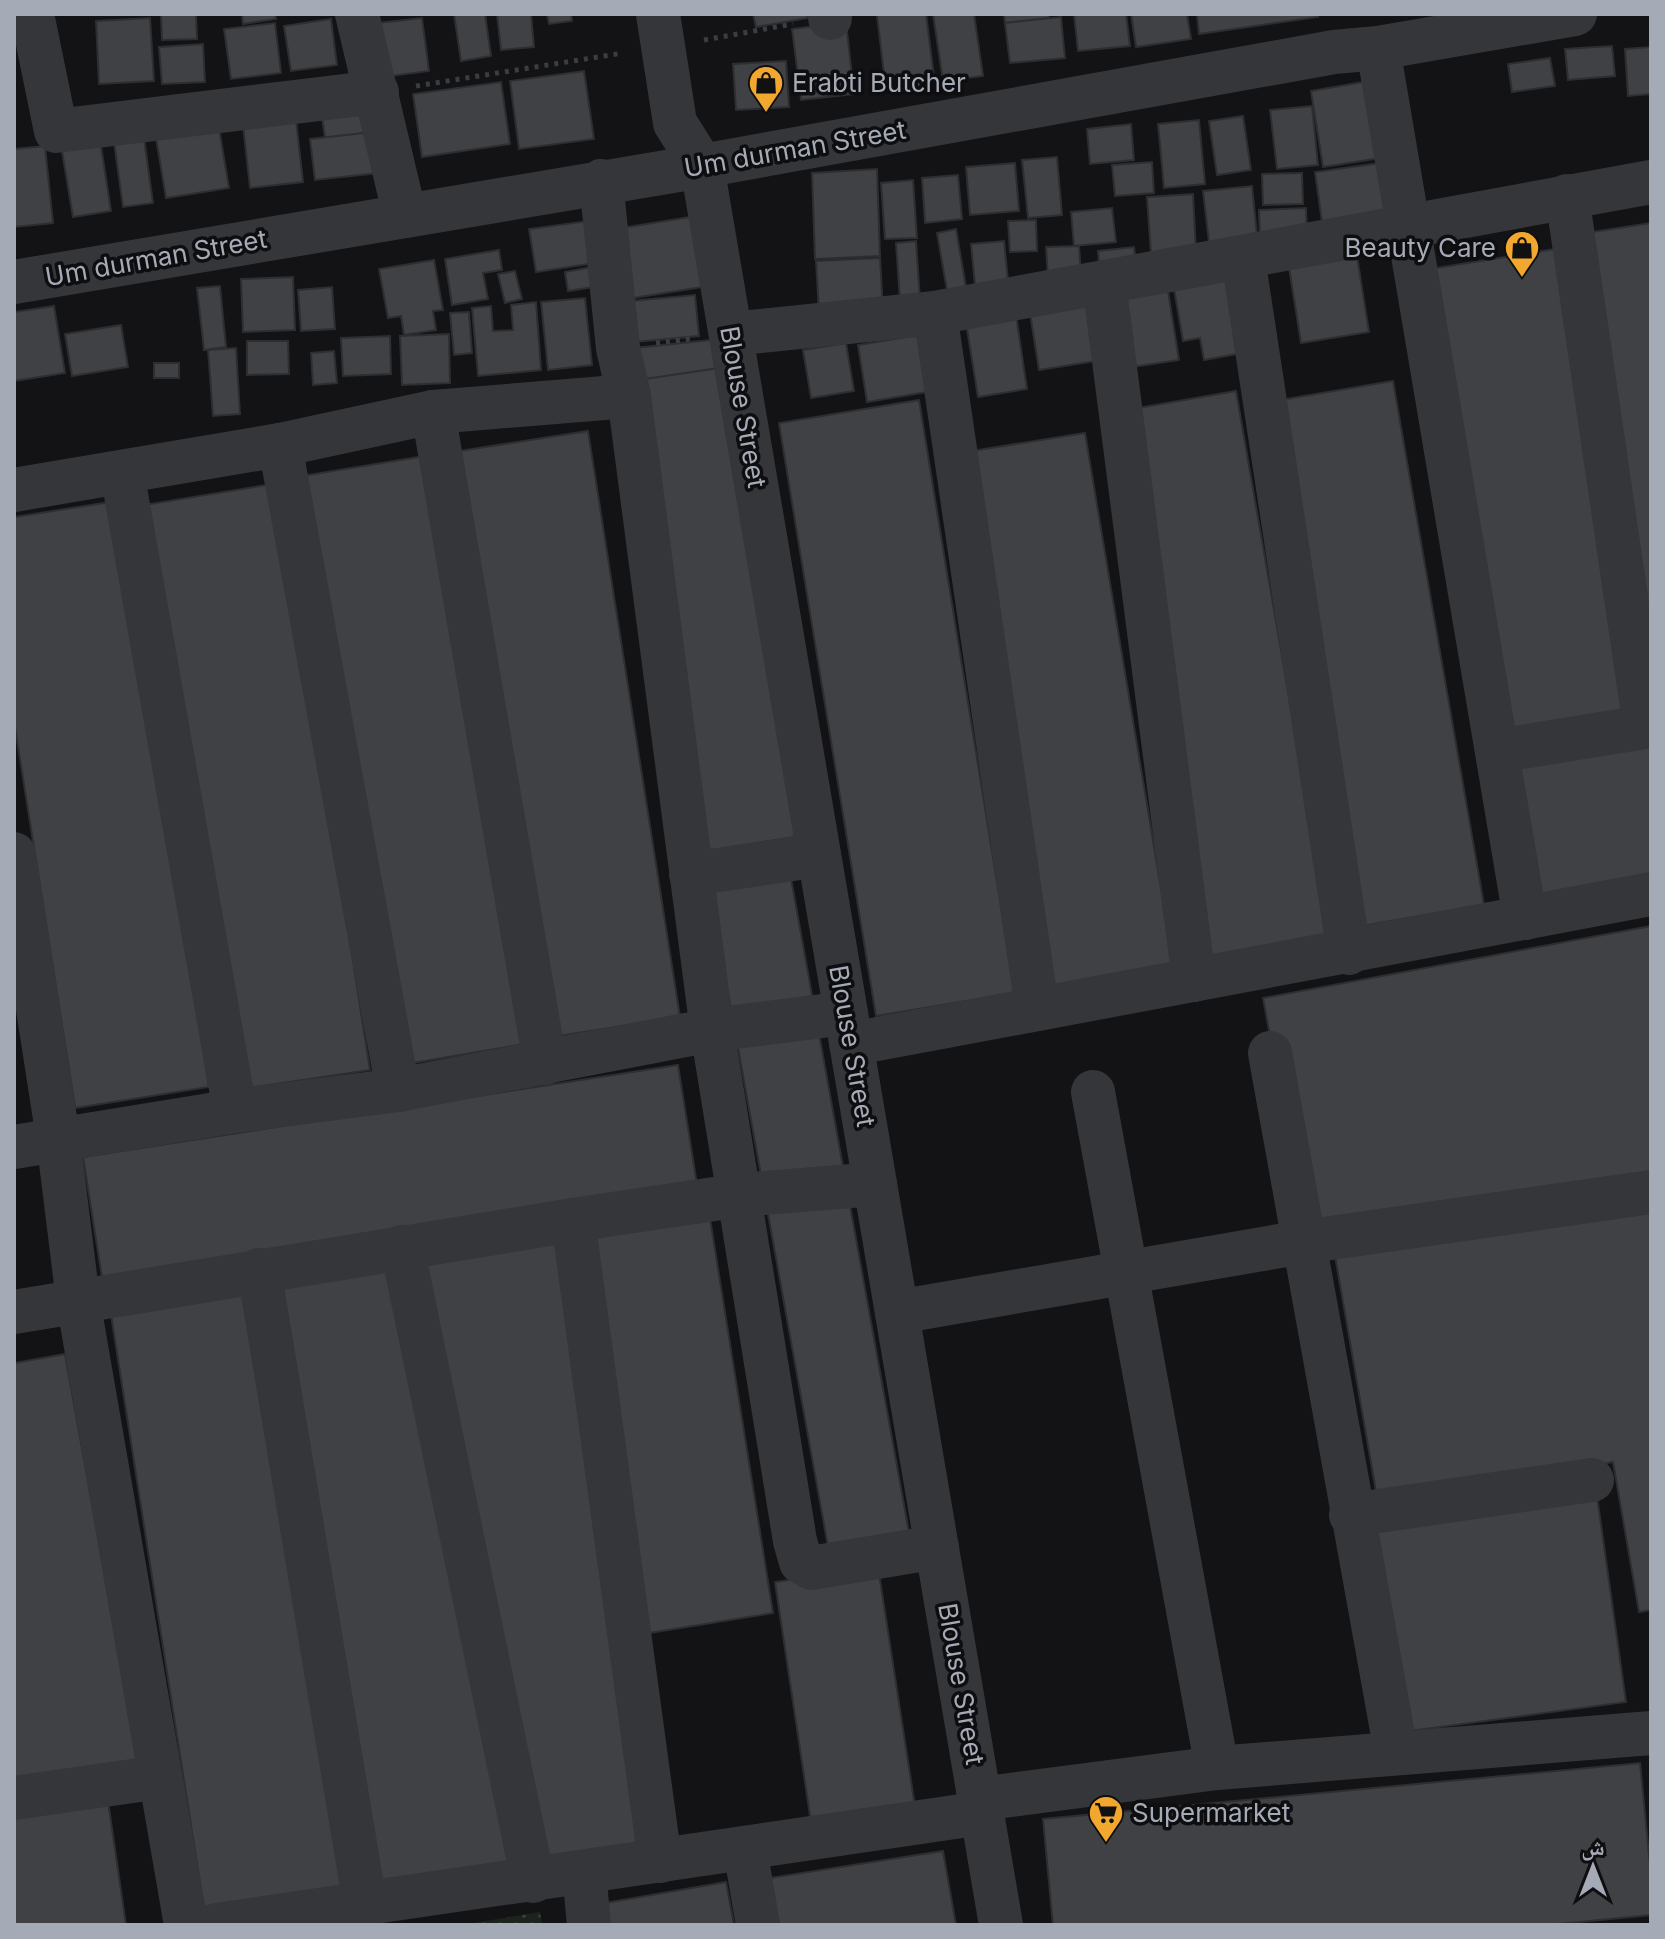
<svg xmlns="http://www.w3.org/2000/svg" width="1665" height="1939" viewBox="0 0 1665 1939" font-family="Inter,'Noto Naskh Arabic',sans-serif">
	<defs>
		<pattern id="park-dots" width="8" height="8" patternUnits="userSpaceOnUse" patternTransform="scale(2)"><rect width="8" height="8" fill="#1c231c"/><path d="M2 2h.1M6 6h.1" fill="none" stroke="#3a403b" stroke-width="1.8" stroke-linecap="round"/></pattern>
	</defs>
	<rect width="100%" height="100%" fill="#131315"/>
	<polygon fill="url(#park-dots)" points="540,1912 542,1925 462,1925"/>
	<g fill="#3f4145" stroke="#2d2e31" stroke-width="2">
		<polygon points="161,14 196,14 197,39 162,40"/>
		<polygon points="242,14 275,14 276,19 243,24"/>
		<polygon points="454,14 485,14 491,56 461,61"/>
		<polygon points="497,14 531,14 534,47 501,50"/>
		<polygon points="547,14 571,14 572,21 549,24"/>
		<polygon points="753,14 808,14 808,18 756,27"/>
		<polygon points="926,14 935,85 886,91 877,15"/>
		<polygon points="933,14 974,14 983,76 943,81"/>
		<polygon points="1004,14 1048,14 1049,18 1005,23"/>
		<polygon points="1074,14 1126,14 1130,46 1078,51"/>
		<polygon points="1131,14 1187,14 1191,39 1136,47"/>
		<polygon points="1197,14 1317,14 1318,17 1199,34"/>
		<polygon points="1061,17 1065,58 1010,63 1005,23"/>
		<polygon points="150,18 154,81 99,84 96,21"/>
		<polygon points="422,18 429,71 376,78 369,24"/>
		<polygon points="331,19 337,65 291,71 284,26"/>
		<polygon points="846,22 854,94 801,100 792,29"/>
		<polygon points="275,23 281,73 231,79 224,29"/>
		<polygon points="203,44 205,82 162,84 159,47"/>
		<polygon points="1612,46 1615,76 1568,80 1565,49"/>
		<polygon points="1651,47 1651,98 1651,94 1628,96 1625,49"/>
		<polygon points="1550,58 1555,86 1512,92 1508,64"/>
		<polygon points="786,61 789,107 736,110 733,64"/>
		<polygon points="584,71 594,139 519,149 510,81"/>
		<polygon points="1375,80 1387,157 1323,167 1311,91"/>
		<polygon points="501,82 510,144 422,157 413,94"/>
		<polygon points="368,97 373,132 325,138 320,103"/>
		<polygon points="1312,106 1318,165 1277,169 1270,110"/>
		<polygon points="295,111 303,182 250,188 242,116"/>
		<polygon points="1243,116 1251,170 1217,175 1209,121"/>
		<polygon points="1199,120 1205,184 1164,188 1158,124"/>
		<polygon points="218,122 229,188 166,198 155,132"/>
		<polygon points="1131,124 1134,160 1090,164 1087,129"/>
		<polygon points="373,132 378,173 315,180 310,139"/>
		<polygon points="144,138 153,203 123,207 114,142"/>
		<polygon points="45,146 53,223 14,227 14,149"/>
		<polygon points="101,146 111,211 73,217 62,151"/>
		<polygon points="1057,157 1062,215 1028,218 1022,160"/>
		<polygon points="1152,162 1154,193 1115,196 1112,165"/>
		<polygon points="1015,163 1019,211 970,215 966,167"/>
		<polygon points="1381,163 1389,220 1323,229 1315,172"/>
		<polygon points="877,169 880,256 815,259 812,173"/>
		<polygon points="1302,173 1303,204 1263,205 1262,174"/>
		<polygon points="958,175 962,219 925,223 922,178"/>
		<polygon points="913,180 917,238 885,239 881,183"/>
		<polygon points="1252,186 1258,245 1210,251 1203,191"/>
		<polygon points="1193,194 1196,252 1151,254 1147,197"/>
		<polygon points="1112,208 1116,242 1074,246 1071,212"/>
		<polygon points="1306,208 1307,236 1260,238 1259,210"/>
		<polygon points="703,215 715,285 633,298 621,228"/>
		<polygon points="1036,220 1037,251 1010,252 1008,221"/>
		<polygon points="588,221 595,263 536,272 529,229"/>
		<polygon points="1651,223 1651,695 1579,234"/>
		<polygon points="956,229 967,293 948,296 937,233"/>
		<polygon points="916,241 920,300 900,301 896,243"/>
		<polygon points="1004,241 1009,291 976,295 971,244"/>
		<polygon points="1079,246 1081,276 1048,278 1046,247"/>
		<polygon points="1134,247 1137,272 1100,276 1098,251"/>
		<polygon points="1555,249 1629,718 1490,740 1417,271"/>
		<polygon points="499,250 502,270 483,273 488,299 452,305 445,259"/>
		<polygon points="1356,250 1369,332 1301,343 1288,261"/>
		<polygon points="880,258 883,310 819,313 816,261"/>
		<polygon points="434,260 443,310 433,311 436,330 404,335 401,316 388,318 379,269"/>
		<polygon points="603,265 607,285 568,291 565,272"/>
		<polygon points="515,271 522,299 505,303 498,274"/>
		<polygon points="1235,273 1248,352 1204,360 1200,338 1183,341 1173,283"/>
		<polygon points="293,277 295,330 243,332 241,279"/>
		<polygon points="1167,285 1179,360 1125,368 1112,294"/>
		<polygon points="220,286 226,347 204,350 197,288"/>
		<polygon points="332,287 335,329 301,331 298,290"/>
		<polygon points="695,295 699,336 624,343 620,302"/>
		<polygon points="585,298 592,365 548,370 541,302"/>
		<polygon points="536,302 541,370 478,376 472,308 491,306 493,331 513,330 511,305"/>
		<polygon points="1093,303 1102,360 1039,370 1030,313"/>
		<polygon points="54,306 65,373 14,381 14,312"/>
		<polygon points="469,312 472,353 454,355 450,313"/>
		<polygon points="1016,315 1027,389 978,397 966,323"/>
		<polygon points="121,325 128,367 72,376 65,334"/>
		<polygon points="930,333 939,390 867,402 858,345"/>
		<polygon points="449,334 450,383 402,385 400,336"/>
		<polygon points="390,336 391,374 343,376 341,338"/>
		<polygon points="720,339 726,397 640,406 634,348"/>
		<polygon points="247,341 288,341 289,374 247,375"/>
		<polygon points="846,343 854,391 811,398 803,350"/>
		<polygon points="236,348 240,414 213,416 208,350"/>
		<polygon points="334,351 337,383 313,385 311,353"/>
		<rect x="154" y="363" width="25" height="15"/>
		<polygon points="726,367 795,837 700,852 631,381"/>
		<polygon points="1393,381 1484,905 1362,926 1269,402"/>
		<polygon points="1236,391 1331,938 1204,960 1109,413"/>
		<polygon points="919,400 1015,993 876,1016 779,423"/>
		<polygon points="588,431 680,1017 546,1038 453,452"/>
		<polygon points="1085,433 1174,966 1048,987 959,453"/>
		<polygon points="431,455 530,1043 401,1065 302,476"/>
		<polygon points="279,483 370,1070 236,1090 144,505"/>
		<polygon points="117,501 209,1087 75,1108 14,721 14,517"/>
		<polygon points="1651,740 1651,887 1525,909 1500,767"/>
		<polygon points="790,873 910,1538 829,1552 709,887"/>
		<polygon points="1651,926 1651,1171 1307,1235 1263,998"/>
		<polygon points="678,1065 698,1191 103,1284 83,1157"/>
		<polygon points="1651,1201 1651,1610 1639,1612 1613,1462 1378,1503 1335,1256"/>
		<polygon points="709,1212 773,1613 649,1633 584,1232"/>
		<polygon points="563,1230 648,1846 540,1867 424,1256"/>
		<polygon points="394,1263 515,1870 373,1892 276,1275"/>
		<polygon points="252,1280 348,1892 205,1915 109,1302"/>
		<polygon points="65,1354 142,1780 14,1786 14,1363"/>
		<polygon points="1596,1489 1626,1702 1410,1731 1366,1520"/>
		<polygon points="878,1567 916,1813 812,1829 775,1582"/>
		<polygon points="1640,1763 1651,1875 1651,1915 1548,1925 1053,1925 1043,1819"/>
		<polygon points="108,1801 126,1925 14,1925 14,1815"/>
		<polygon points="943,1851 956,1925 770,1925 763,1879"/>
		<polygon points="726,1882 734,1925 602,1925 599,1904"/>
	</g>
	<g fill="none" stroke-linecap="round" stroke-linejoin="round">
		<g stroke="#3a3d41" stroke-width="5" stroke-dasharray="4 6" stroke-linecap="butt">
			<polyline points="704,40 793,24"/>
			<polyline points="416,86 623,53"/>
			<polyline points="656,343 690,339"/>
		</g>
		<g stroke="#34363a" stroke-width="44">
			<polyline points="32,14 56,131 377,92"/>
			<polyline points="357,14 405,216"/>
			<polyline points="658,14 675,123 702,166 1001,1925"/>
			<polyline points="830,14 830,18"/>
			<polyline points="1378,48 1525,918"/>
			<polyline points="601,181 618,348 629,396 712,1030 795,1541 801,1562 811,1568 937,1547"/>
			<polyline points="1567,196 1645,727"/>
			<polyline points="1243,258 1349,953"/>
			<polyline points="14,282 702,166 1334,52 1378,48 1575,14"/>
			<polyline points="1104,283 1194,980"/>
			<polyline points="935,313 1037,1008"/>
			<polyline points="731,334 935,313 1651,182"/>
			<polyline points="433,412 545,1063"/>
			<polyline points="280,445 398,1090"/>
			<polyline points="122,472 235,1111"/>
			<polyline points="14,490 280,445 433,412 629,396"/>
			<polyline points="1497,751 1651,726"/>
			<polyline points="14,854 58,1138 78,1300 186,1925"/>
			<polyline points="691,874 819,855"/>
			<polyline points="851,1044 1651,894"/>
			<polyline points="1270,1053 1396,1752"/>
			<polyline points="1093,1092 1217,1768"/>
			<polyline points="14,1147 235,1111 398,1090 712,1030 846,1013"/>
			<polyline points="573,1220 660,1861"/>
			<polyline points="402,1247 533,1881"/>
			<polyline points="259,1270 365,1904"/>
			<polyline points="14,1312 573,1220 741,1195 875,1184"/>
			<polyline points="897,1312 1303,1242 1651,1192"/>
			<polyline points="1351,1515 1592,1480"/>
			<polyline points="14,1798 160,1777"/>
			<polyline points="980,1799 1217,1768 1651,1733"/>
			<polyline points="745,1849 758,1925"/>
			<polyline points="584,1872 589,1925"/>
			<polyline points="217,1925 982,1813"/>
		</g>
	</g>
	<defs>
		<symbol id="shop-pin" viewBox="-11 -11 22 30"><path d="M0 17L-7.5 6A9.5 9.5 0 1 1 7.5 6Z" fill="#f2a72f" stroke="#0e0e10"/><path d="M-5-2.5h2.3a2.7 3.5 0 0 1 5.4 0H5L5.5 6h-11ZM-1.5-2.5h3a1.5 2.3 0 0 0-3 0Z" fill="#111"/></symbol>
		<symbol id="supermarket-pin" viewBox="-11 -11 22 30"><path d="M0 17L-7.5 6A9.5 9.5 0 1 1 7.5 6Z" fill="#f2a72f" stroke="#0e0e10"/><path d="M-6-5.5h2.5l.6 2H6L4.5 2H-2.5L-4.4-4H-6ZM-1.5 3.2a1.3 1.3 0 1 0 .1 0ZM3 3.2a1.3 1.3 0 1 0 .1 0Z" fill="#111"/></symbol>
	</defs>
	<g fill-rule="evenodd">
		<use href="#shop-pin" x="746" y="63" width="40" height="54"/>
		<use href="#shop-pin" x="1502" y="228" width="40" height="54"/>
		<use href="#supermarket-pin" x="1086" y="1793" width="40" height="54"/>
	</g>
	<g text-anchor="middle" stroke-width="7" stroke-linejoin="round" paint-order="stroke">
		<g font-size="26" fill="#a5abb6" stroke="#0e0e10" text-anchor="start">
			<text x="792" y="92">Erabti Butcher</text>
			<text x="1496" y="257" text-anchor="end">Beauty Care</text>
			<text x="1132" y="1822">Supermarket</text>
		</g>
		<g font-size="26" fill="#a5abb6" stroke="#0e0e10">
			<text transform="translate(795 149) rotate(-10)" y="9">Um durman Street</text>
			<text transform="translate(156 258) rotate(-10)" y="9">Um durman Street</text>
			<text transform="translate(743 407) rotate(80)" y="9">Blouse Street</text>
			<text transform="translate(852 1046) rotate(80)" y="9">Blouse Street</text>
			<text transform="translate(961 1684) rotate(80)" y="9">Blouse Street</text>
		</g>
	</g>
	<rect width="1665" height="1939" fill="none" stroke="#a5abb6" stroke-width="32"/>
	<g transform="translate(1593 1867)" stroke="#0e0e10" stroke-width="6" paint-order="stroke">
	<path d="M0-6L14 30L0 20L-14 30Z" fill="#a5abb6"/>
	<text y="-12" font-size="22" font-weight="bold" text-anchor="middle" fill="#a5abb6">ش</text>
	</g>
</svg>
